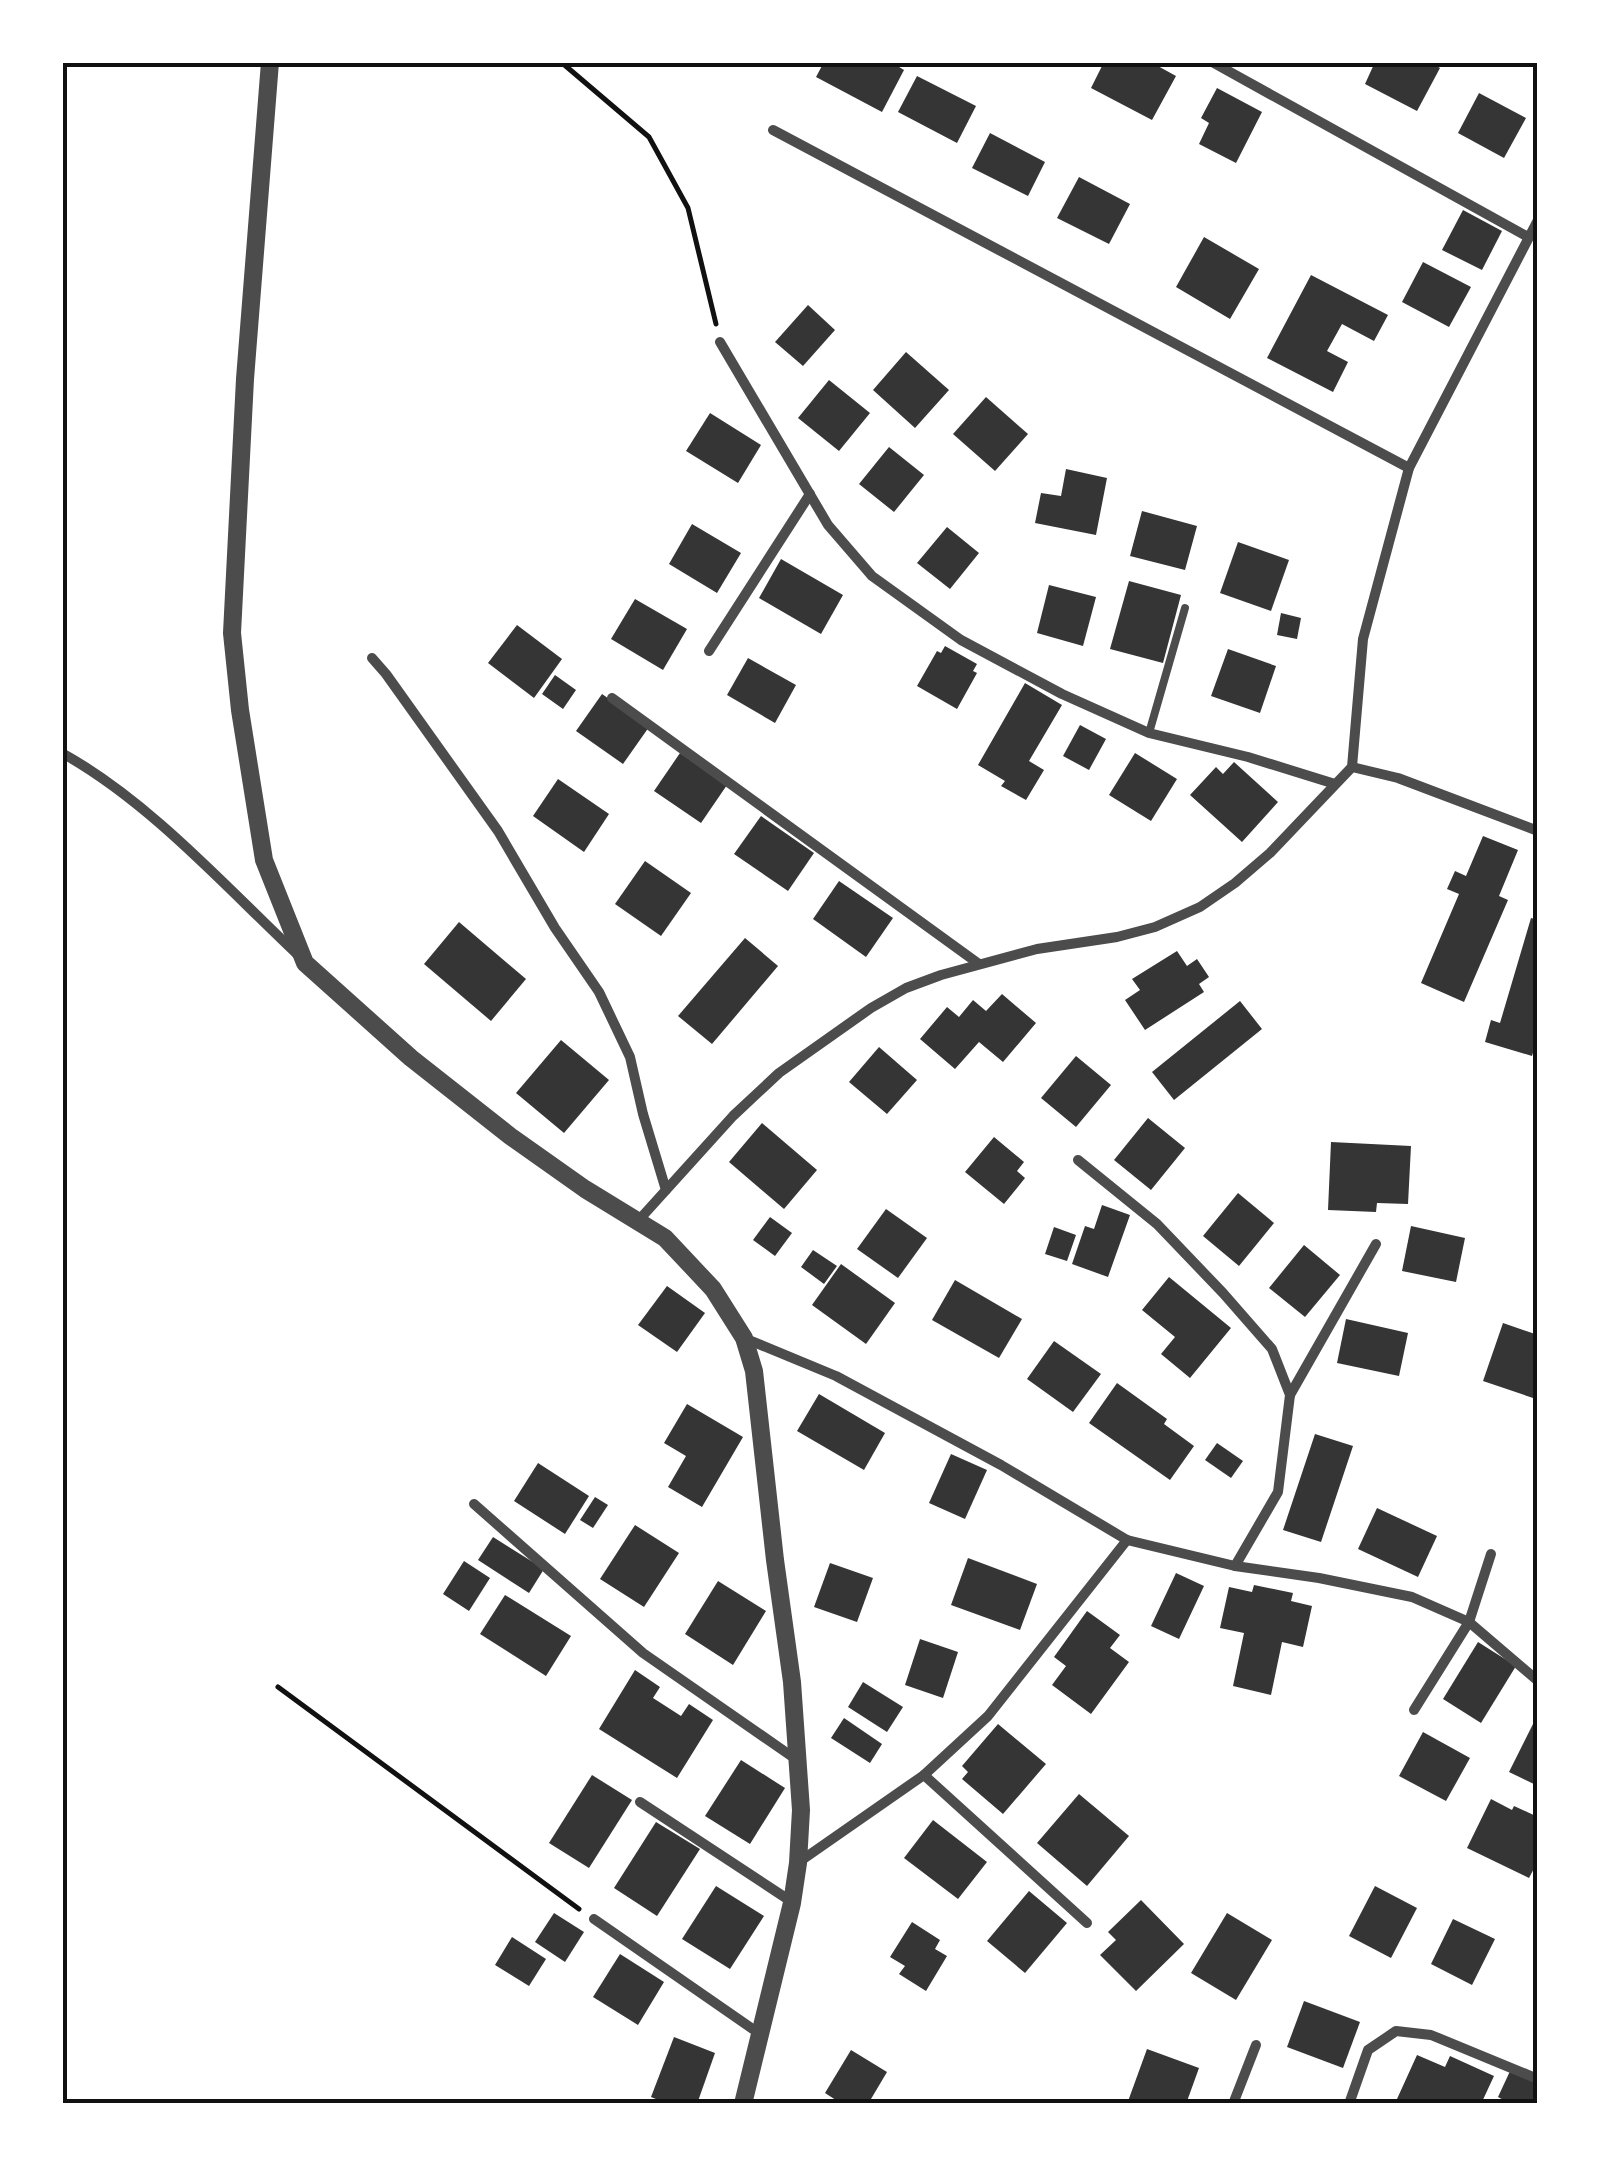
<svg xmlns="http://www.w3.org/2000/svg" width="1600" height="2166" viewBox="0 0 1600 2166" font-family="Barlow,sans-serif">
	<rect width="100%" height="100%" fill="#fff"/>
	<g fill="#353535">
		<polygon points="824,62 891,62 904,70 882,112 816,77"/>
		<polygon points="1104,62 1157,62 1156,65 1176,76 1152,120 1091,88"/>
		<polygon points="1375,62 1430,62 1440,68 1417,111 1365,84"/>
		<polygon points="917,76 976,106 957,143 898,112"/>
		<polygon points="1217,88 1262,112 1236,163 1199,144 1209,123 1201,118"/>
		<polygon points="1479,93 1526,118 1504,158 1458,133"/>
		<polygon points="990,133 1045,162 1028,196 972,168"/>
		<polygon points="1079,177 1130,204 1109,244 1057,218"/>
		<polygon points="1463,210 1502,231 1482,270 1442,250"/>
		<polygon points="1204,237 1259,269 1230,319 1176,287"/>
		<polygon points="1423,262 1471,287 1449,327 1402,302"/>
		<polygon points="1311,275 1388,315 1374,341 1342,324 1327,351 1348,362 1333,392 1267,358"/>
		<polygon points="808,305 835,330 803,366 775,342"/>
		<polygon points="906,352 949,390 915,428 873,390"/>
		<polygon points="829,380 870,413 839,451 798,418"/>
		<polygon points="986,397 1028,434 995,471 953,434"/>
		<polygon points="710,413 761,445 738,483 686,451"/>
		<polygon points="889,447 924,475 894,512 859,484"/>
		<polygon points="1066,469 1107,478 1096,535 1035,523 1041,493 1061,496"/>
		<polygon points="1142,511 1197,526 1185,570 1130,556"/>
		<polygon points="692,524 741,553 717,593 669,564"/>
		<polygon points="947,527 979,553 950,589 917,563"/>
		<polygon points="1238,542 1289,560 1271,611 1220,593"/>
		<polygon points="781,559 843,595 821,634 759,598"/>
		<polygon points="1129,581 1181,595 1163,663 1110,649"/>
		<polygon points="1049,585 1096,597 1083,646 1037,633"/>
		<polygon points="635,599 687,629 663,670 611,639"/>
		<polygon points="1281,613 1301,618 1297,639 1277,635"/>
		<polygon points="517,625 562,659 534,698 488,663"/>
		<polygon points="945,646 977,664 973,671 977,673 957,709 917,686 937,651 941,653"/>
		<polygon points="1228,649 1276,666 1260,713 1211,696"/>
		<polygon points="748,658 796,685 775,723 727,695"/>
		<polygon points="555,675 576,690 563,709 542,694"/>
		<polygon points="1025,683 1062,705 1029,761 1044,770 1026,800 1001,786 1005,781 978,765"/>
		<polygon points="602,694 649,727 623,764 576,731"/>
		<polygon points="1080,725 1106,739 1089,770 1063,756"/>
		<polygon points="680,753 727,785 701,823 654,791"/>
		<polygon points="1135,753 1177,779 1151,821 1109,795"/>
		<polygon points="1234,762 1278,802 1242,842 1190,795 1216,767 1223,774"/>
		<polygon points="558,779 609,814 584,852 533,816"/>
		<polygon points="761,816 814,853 788,891 734,854"/>
		<polygon points="1483,836 1518,850 1499,896 1508,900 1464,1002 1421,983 1459,894 1447,889 1455,871 1466,876"/>
		<polygon points="645,861 691,893 661,936 615,904"/>
		<polygon points="839,881 893,918 866,957 813,919"/>
		<polygon points="1531,918 1538,920 1538,1036 1532,1056 1485,1042 1491,1020 1500,1023"/>
		<polygon points="459,922 526,979 491,1021 424,964"/>
		<polygon points="745,938 778,966 712,1044 678,1016"/>
		<polygon points="1177,951 1187,966 1197,959 1209,977 1199,984 1204,992 1145,1030 1125,1000 1140,990 1132,979"/>
		<polygon points="1002,994 1036,1023 1003,1062 979,1042 955,1069 920,1039 947,1007 959,1017 973,1000 986,1011"/>
		<polygon points="1240,1001 1262,1029 1174,1100 1152,1072"/>
		<polygon points="561,1040 609,1080 564,1133 516,1093"/>
		<polygon points="879,1047 917,1080 887,1114 849,1082"/>
		<polygon points="1076,1056 1111,1085 1076,1127 1041,1098"/>
		<polygon points="1148,1118 1185,1148 1151,1190 1114,1160"/>
		<polygon points="762,1123 817,1170 784,1209 729,1162"/>
		<polygon points="994,1137 1024,1162 1017,1171 1025,1178 1004,1204 965,1172"/>
		<polygon points="1331,1142 1411,1146 1408,1204 1377,1203 1376,1212 1328,1210"/>
		<polygon points="1238,1193 1274,1223 1239,1266 1203,1236"/>
		<polygon points="1102,1205 1130,1215 1108,1277 1072,1264 1085,1226 1094,1229"/>
		<polygon points="886,1209 927,1238 898,1278 857,1249"/>
		<polygon points="770,1217 792,1233 775,1256 753,1240"/>
		<polygon points="1411,1226 1465,1238 1456,1282 1402,1271"/>
		<polygon points="1054,1227 1076,1235 1067,1261 1045,1254"/>
		<polygon points="1304,1245 1340,1275 1305,1317 1269,1288"/>
		<polygon points="813,1250 837,1266 824,1284 801,1267"/>
		<polygon points="841,1264 895,1303 866,1344 812,1305"/>
		<polygon points="1169,1277 1231,1328 1190,1378 1161,1354 1175,1337 1142,1310"/>
		<polygon points="955,1280 1022,1319 999,1358 932,1320"/>
		<polygon points="667,1286 705,1313 677,1352 638,1325"/>
		<polygon points="1346,1319 1408,1333 1399,1376 1337,1363"/>
		<polygon points="1503,1323 1538,1335 1536,1399 1483,1381"/>
		<polygon points="1054,1341 1101,1374 1073,1412 1027,1379"/>
		<polygon points="1117,1383 1167,1419 1164,1424 1194,1446 1170,1480 1089,1423"/>
		<polygon points="819,1394 885,1433 864,1470 797,1431"/>
		<polygon points="687,1404 743,1437 702,1507 668,1487 686,1456 664,1443"/>
		<polygon points="1315,1434 1353,1446 1321,1542 1283,1530"/>
		<polygon points="1217,1443 1243,1461 1231,1478 1205,1460"/>
		<polygon points="951,1454 987,1470 965,1519 929,1503"/>
		<polygon points="538,1463 589,1496 565,1534 514,1501"/>
		<polygon points="595,1497 608,1505 593,1528 580,1520"/>
		<polygon points="1377,1508 1437,1536 1418,1577 1358,1549"/>
		<polygon points="635,1525 679,1553 644,1607 600,1579"/>
		<polygon points="493,1537 544,1569 529,1593 478,1560"/>
		<polygon points="968,1558 1037,1584 1020,1630 951,1605"/>
		<polygon points="464,1561 490,1578 469,1611 443,1594"/>
		<polygon points="830,1563 873,1578 857,1622 814,1607"/>
		<polygon points="1176,1573 1204,1586 1179,1639 1151,1626"/>
		<polygon points="718,1581 766,1611 733,1665 685,1634"/>
		<polygon points="1254,1585 1293,1593 1291,1601 1312,1606 1303,1647 1282,1642 1271,1695 1233,1686 1244,1633 1220,1628 1229,1587 1252,1592"/>
		<polygon points="505,1595 571,1636 546,1676 480,1634"/>
		<polygon points="1087,1611 1120,1635 1110,1648 1129,1662 1091,1714 1052,1685 1066,1666 1054,1657"/>
		<polygon points="920,1639 958,1652 943,1698 905,1685"/>
		<polygon points="1478,1642 1516,1666 1481,1723 1443,1699"/>
		<polygon points="635,1670 660,1687 653,1698 681,1716 689,1704 713,1720 677,1778 599,1729"/>
		<polygon points="863,1682 903,1707 887,1732 848,1707"/>
		<polygon points="1538,1714 1538,1786 1509,1772"/>
		<polygon points="844,1718 882,1744 870,1763 831,1738"/>
		<polygon points="998,1724 1046,1764 1003,1814 962,1779 968,1772 962,1766"/>
		<polygon points="1423,1732 1470,1758 1446,1801 1399,1776"/>
		<polygon points="741,1760 785,1788 750,1844 705,1816"/>
		<polygon points="592,1775 632,1800 589,1868 549,1843"/>
		<polygon points="1079,1794 1129,1836 1087,1886 1037,1843"/>
		<polygon points="1491,1799 1512,1810 1514,1806 1538,1817 1538,1861 1529,1878 1467,1848"/>
		<polygon points="933,1820 987,1862 958,1899 904,1858"/>
		<polygon points="656,1822 700,1849 657,1916 614,1888"/>
		<polygon points="716,1886 764,1916 730,1969 682,1939"/>
		<polygon points="1375,1886 1417,1908 1391,1958 1349,1936"/>
		<polygon points="1029,1891 1067,1923 1025,1973 987,1941"/>
		<polygon points="1141,1900 1184,1944 1136,1991 1100,1955 1116,1940 1108,1932"/>
		<polygon points="554,1913 584,1932 565,1962 535,1942"/>
		<polygon points="1227,1913 1272,1940 1236,2000 1191,1973"/>
		<polygon points="1453,1919 1495,1939 1472,1985 1431,1964"/>
		<polygon points="912,1922 940,1940 935,1949 947,1956 926,1991 899,1974 905,1966 890,1957"/>
		<polygon points="512,1937 546,1959 529,1986 495,1965"/>
		<polygon points="620,1954 664,1982 638,2025 593,1997"/>
		<polygon points="1304,2001 1360,2022 1343,2068 1287,2047"/>
		<polygon points="674,2037 715,2053 697,2104 668,2104 651,2097"/>
		<polygon points="1147,2049 1199,2068 1186,2104 1127,2104"/>
		<polygon points="851,2050 887,2072 868,2104 842,2104 825,2093"/>
		<polygon points="1417,2055 1445,2067 1450,2056 1494,2076 1481,2104 1406,2104 1397,2099"/>
		<polygon points="1511,2069 1538,2082 1538,2096 1534,2104 1511,2104 1498,2097"/>
	</g>
	<g fill="none" stroke-linecap="round" stroke-linejoin="round">
		<g stroke="#111" stroke-width="5">
			<polyline points="561,62 649,137 688,208 716,324"/>
			<polyline points="278,1687 579,1909"/>
		</g>
		<polyline stroke="#4c4c4c" stroke-width="8" points="1149,733 1185,608"/>
		<g stroke="#4c4c4c" stroke-width="10">
			<polyline points="1212,62 1528,237"/>
			<polyline points="773,130 1409,468"/>
			<polyline points="720,342 828,525 872,576 961,640 1062,694 1149,733 1248,757 1335,784"/>
			<polyline points="709,651 810,494"/>
			<polyline points="372,658 386,674 498,831 555,928 599,992 630,1057 643,1114 666,1190"/>
			<polyline points="612,698 979,964"/>
			<path d="M62,753C150,802 225,886 298,955"/>
			<polyline points="1352,767 1398,778 1538,831"/>
			<polyline points="1078,1160 1157,1224 1223,1293 1272,1349 1290,1395 1278,1492 1235,1566"/>
			<polyline points="638,1221 733,1116 779,1073 871,1008 906,988 941,975 1037,949 1117,937 1155,927 1200,907 1235,883 1270,853 1352,767 1363,639 1409,468 1538,220"/>
			<polyline points="744,1338 836,1376 1001,1465 1127,1540 1235,1566 1319,1578 1412,1597 1469,1622 1538,1681"/>
			<polyline points="1290,1395 1376,1244"/>
			<polyline points="474,1504 643,1653 797,1760"/>
			<polyline points="1414,1710 1469,1622 1491,1554"/>
			<polyline points="924,1775 988,1716 1127,1540"/>
			<polyline points="640,1802 792,1902"/>
			<polyline points="799,1862 924,1775 1087,1923"/>
			<polyline points="594,1919 760,2034"/>
			<polyline points="1233,2104 1256,2045"/>
			<polyline points="1349,2104 1368,2050 1396,2031 1431,2035 1538,2079"/>
		</g>
		<polyline stroke="#4c4c4c" stroke-width="18" points="270,62 245,379 232,633 240,710 264,860 305,963 411,1058 510,1136 585,1189 665,1238 713,1289 744,1338 754,1371 775,1560 792,1682 801,1810 798,1863 792,1903 743,2104"/>
	</g>
	<rect width="1600" height="2166" fill="none" stroke="#ffffff" stroke-width="130"/>
	<rect x="65" y="65" width="1470" height="2036" fill="none" stroke="#111" stroke-width="4"/>
</svg>
